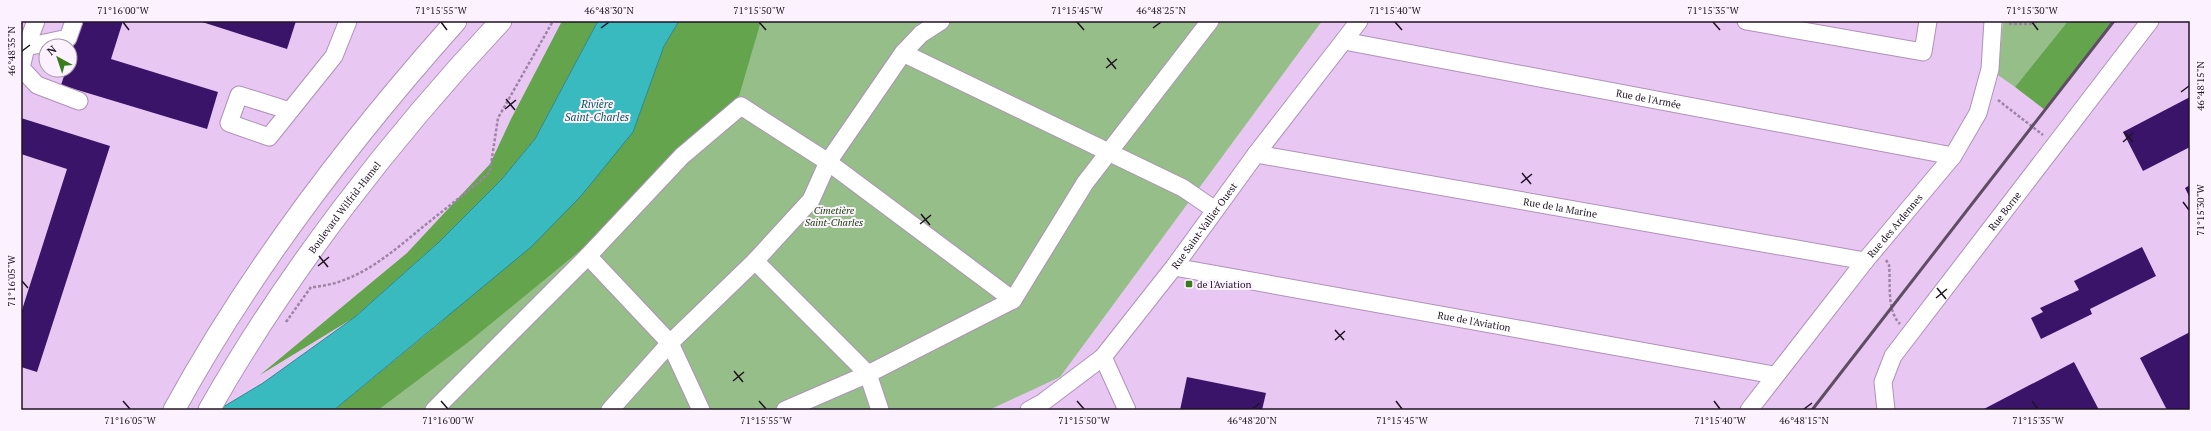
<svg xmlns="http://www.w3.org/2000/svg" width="2211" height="431" viewBox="0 0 2211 431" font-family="'PT Serif',serif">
	<rect width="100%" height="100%" fill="#e8c7f2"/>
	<g fill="#95be88">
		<polygon points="679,21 1322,21 1060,377 989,410 334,410 531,247"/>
		<polygon points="2003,21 2068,21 2015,87 1998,75"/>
	</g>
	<g fill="#63a44d">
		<polygon points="562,21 598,21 535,139 502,179 438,243 355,317 260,375 407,253 490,164 511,119"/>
		<polygon points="679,21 761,21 739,96 657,170 582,249 471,340 378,410 334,410 439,324 633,132 664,46"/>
		<polygon points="2068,21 2114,21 2045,110 2015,87"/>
	</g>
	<polygon fill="#38babf" stroke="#308890" points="598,21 679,21 664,46 633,132 581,196 531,247 334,410 218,410 263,383 355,317 438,243 502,179 535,139"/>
	<g fill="#3a1469">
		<polygon points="81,21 123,21 111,59 218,92 207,129 61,85 66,70 70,70 70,57"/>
		<polygon points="199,21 296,21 287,49"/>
		<polygon points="2190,97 2190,147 2143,171 2123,132"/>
		<polygon points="21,118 110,146 37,372 21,367 21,313 67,169 21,154"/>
		<polygon points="2190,185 2190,198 2185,188"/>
		<polygon points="2142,247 2156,276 2090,309 2092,314 2041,339 2031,318 2043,312 2040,308 2079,290 2074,281"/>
		<polygon points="2190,332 2190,410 2167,410 2140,358"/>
		<polygon points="2074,362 2099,410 1982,410"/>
		<polygon points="1187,377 1266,393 1262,410 1180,410"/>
	</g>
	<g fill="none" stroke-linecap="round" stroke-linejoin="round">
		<defs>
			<g id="minor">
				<polyline points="74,21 68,38 26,47 21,68 37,85 79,101"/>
				<polyline points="1746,21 1923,52 1928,21"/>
				<path id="s1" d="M1344,41L1953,156"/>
				<polyline points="21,49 26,47 36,21"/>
				<polyline points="903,53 921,34 941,21"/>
				<polyline points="290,111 239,95 229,123 269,137 334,56 348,21"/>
				<path id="s2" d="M1256,154L1865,261"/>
				<polyline points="588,256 670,343 701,410"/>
				<polyline points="755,261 868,374 880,410"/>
				<path id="s3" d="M1174,267L1774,375"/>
				<polyline points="1103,357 1127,410"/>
				<polyline points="434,410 588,256 682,156 741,106 828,162 1013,300"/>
				<polyline points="610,410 670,343 755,261 811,200 828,162 903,53 1183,188 1215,210"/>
				<polyline points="785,410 868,374 1013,300 1085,183 1210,21"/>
				<path id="s4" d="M1029,410L1042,403L1103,357L1174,267L1256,154L1359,21"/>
				<path id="s5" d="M1749,410L1865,261L1953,156L1978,113L1990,69L1993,21"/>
				<path id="s6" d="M1886,410L1883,382L1893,356L2150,21"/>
			</g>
			<g id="major">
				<path d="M174,410C251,269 349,141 456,21"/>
				<path id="s7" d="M209,410C287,272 393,136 501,21"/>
			</g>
		</defs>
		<use href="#minor" stroke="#b091ba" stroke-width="19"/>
		<use href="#major" stroke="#b091ba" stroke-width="23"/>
		<g stroke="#9d84a4" stroke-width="2.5" stroke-dasharray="3 2" stroke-linecap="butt">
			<polyline points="2009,24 2030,24 2038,21"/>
			<polyline points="1998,100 2043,135"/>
			<path d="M1886,260L1889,265C1891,283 1886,310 1900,324"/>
			<path d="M286,322L311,287C356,285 391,253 424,226C445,209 466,193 486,176L490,171L498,118L553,21"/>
		</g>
		<use href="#minor" stroke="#fff" stroke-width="17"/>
		<use href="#major" stroke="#fff" stroke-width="21"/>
		<polyline stroke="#5f4d65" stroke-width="3" points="1812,410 2114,21"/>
	</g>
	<path fill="none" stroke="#1f1323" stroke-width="1.5" d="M123,22L129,30M441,22L447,30M759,22L766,30M1077,22L1084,30M1395,22L1402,30M1713,22L1720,30M2032,22L2038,30M601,28L609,22M1153,28L1161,22M22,51L30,45M1107,58L1116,69M1106,68L1117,59M2181,92L2189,86M506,99L515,110M505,109L516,100M2124,132L2133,142M2123,142L2133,133M1522,173L1531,184M1521,183L1532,174M2183,202L2189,210M921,214L930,225M920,224L931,215M319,256L328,267M318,266L329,257M22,281L28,288M1937,288L1946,299M1936,298L1947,289M1335,330L1344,340M1335,340L1345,331M734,371L743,382M733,381L744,372M123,401L130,409M441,401L448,409M759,401L766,409M1077,401L1084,409M1396,401L1402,409M1714,401L1720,409M2032,401L2038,409M1252,409L1260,403M1804,409L1812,403"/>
	<rect fill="#397c1d" stroke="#fcf2ff" stroke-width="1.5" x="1185" y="280" width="8" height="8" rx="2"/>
	<g text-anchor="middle" stroke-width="4" stroke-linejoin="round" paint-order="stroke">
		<g font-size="10" fill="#1f1323" stroke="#fcf2ff">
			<text dy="4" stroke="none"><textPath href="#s1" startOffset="310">Rue de l'Armée</textPath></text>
			<text dy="4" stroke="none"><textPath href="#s2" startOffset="309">Rue de la Marine</textPath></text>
			<text dy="4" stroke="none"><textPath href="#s7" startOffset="244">Boulevard Wilfrid-Hamel</textPath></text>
			<text dy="4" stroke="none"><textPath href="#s6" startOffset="239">Rue Borne</textPath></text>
			<text dy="4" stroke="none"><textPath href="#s4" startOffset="257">Rue Saint-Vallier Ouest</textPath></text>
			<text dy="4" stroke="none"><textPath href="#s5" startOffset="235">Rue des Ardennes</textPath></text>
			<text dy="4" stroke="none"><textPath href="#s3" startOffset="305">Rue de l'Aviation</textPath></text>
		</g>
		<g font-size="10" font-style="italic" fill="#1b4507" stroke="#fcf2ff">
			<text x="834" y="214">Cimetière<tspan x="834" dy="12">Saint-Charles</tspan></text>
		</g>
		<g font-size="10" fill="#1f1323" stroke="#fcf2ff" text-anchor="start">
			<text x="1197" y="288">de l'Aviation</text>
		</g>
		<g font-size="11" font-style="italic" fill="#0a5658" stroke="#fcf2ff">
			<text x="597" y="108">Rivière<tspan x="597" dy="13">Saint-Charles</tspan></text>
		</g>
	</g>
	<rect width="2211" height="431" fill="none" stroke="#fcf2ff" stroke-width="44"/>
	<g transform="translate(58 58) rotate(320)"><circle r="19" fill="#fcf2ff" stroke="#a499a7"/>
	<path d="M0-3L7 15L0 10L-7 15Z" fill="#397c1d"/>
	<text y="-6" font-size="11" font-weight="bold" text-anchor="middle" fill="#1f1323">N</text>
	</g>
	<rect x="22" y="22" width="2167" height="387" fill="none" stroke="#1f1323" stroke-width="1.5"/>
	<g font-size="10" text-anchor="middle" fill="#1f1323">
		<text x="123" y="14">71°16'00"W</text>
		<text x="441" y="14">71°15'55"W</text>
		<text x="609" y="14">46°48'30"N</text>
		<text x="759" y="14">71°15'50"W</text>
		<text x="1077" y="14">71°15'45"W</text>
		<text x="1161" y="14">46°48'25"N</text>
		<text x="1395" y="14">71°15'40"W</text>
		<text x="1713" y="14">71°15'35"W</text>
		<text x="2032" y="14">71°15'30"W</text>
		<text transform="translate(11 51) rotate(-90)" y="4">46°48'35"N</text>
		<text transform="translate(2200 86) rotate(-90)" y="4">46°48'15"N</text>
		<text transform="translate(2200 210) rotate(-90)" y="4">71°15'30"W</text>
		<text transform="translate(11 281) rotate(-90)" y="4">71°16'05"W</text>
		<text x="130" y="424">71°16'05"W</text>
		<text x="448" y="424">71°16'00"W</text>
		<text x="766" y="424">71°15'55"W</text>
		<text x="1084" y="424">71°15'50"W</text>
		<text x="1252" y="424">46°48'20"N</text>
		<text x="1402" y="424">71°15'45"W</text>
		<text x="1720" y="424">71°15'40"W</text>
		<text x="1804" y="424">46°48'15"N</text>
		<text x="2038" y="424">71°15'35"W</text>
	</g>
</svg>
